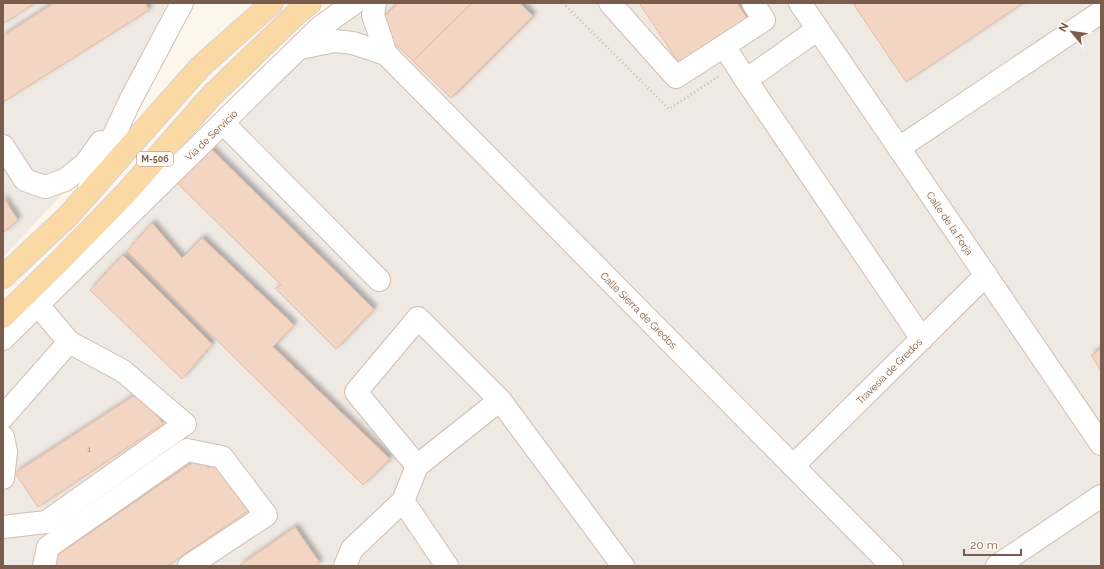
<svg xmlns="http://www.w3.org/2000/svg" width="1104" height="569" viewBox="0 0 1104 569" font-family="Raleway,sans-serif">
	<defs>
		<filter id="shadow"><feDropShadow dx="3.5" dy="-3.5" stdDeviation="2" flood-color="#0004"/></filter>
	</defs>
	<rect width="100%" height="100%" fill="#fdf6ec"/>
	<g fill="#efe9e4">
		<polygon points="3,3 167,3 88,166 3,257"/>
		<polygon points="340,3 1101,3 1101,566 3,566 3,332"/>
	</g>
	<g fill="#f3d5c3" stroke="#e6bba3" filter="url(#shadow)">
		<polygon points="3,3 35,3 3,24"/>
		<polygon points="54,3 145,3 149,10 3,102 3,36"/>
		<polygon points="398,3 472,3 413,61 393,42 381,20"/>
		<polygon points="472,3 520,3 533,16 451,98 413,61"/>
		<polygon points="639,3 737,3 749,21 681,66"/>
		<polygon points="857,3 1023,3 906,82 854,5"/>
		<polygon points="208,146 374,309 336,349 275,288 281,285 175,181"/>
		<polygon points="3,197 18,220 3,233"/>
		<polygon points="152,223 182,258 202,238 294,325 273,347 390,459 363,485 127,251"/>
		<polygon points="123,255 212,344 182,379 90,290"/>
		<polygon points="1101,349 1101,371 1091,355"/>
		<polygon points="140,392 163,424 38,507 15,473"/>
		<polygon points="201,457 208,468 218,461 251,509 167,566 54,566 50,560"/>
		<polygon points="295,527 319,562 317,566 239,566"/>
	</g>
	<g fill="none" stroke-linecap="round" stroke-linejoin="round">
		<defs>
			<g id="minor">
				<polyline points="375,3 373,15 386,54"/>
				<polyline points="610,3 676,77 724,46 764,20 753,3"/>
				<polyline points="800,3 1101,444"/>
				<polyline points="818,29 746,80 922,339"/>
				<polyline points="724,46 746,80"/>
				<polyline points="300,48 335,41 353,43 386,54 892,566"/>
				<polyline points="223,123 379,280"/>
				<polyline points="3,146 25,180 45,187 65,180 86,163 101,142"/>
				<polyline points="899,148 1101,12"/>
				<polyline points="89,188 131,99 182,3"/>
				<polyline points="3,339 319,28 354,3"/>
				<polyline points="3,417 69,342 38,305"/>
				<polyline points="3,437 6,452 3,478"/>
				<polyline points="417,466 356,392 418,318 500,400 623,566"/>
				<polyline points="793,466 986,275"/>
				<polyline points="3,527 46,522 185,424 123,371 69,342"/>
				<polyline points="44,566 48,547 187,450 222,457 266,515 189,566"/>
				<polyline points="345,566 352,549 403,501"/>
				<polyline points="447,566 403,501 417,466 500,400"/>
				<polyline points="997,566 1101,496"/>
			</g>
			<g id="major">
				<polyline points="3,277 68,216 200,67 272,3"/>
				<polyline points="3,317 59,262 128,191 211,96 296,14 310,3"/>
			</g>
		</defs>
		<use href="#minor" stroke="#d1beb0" stroke-width="24"/>
		<use href="#major" stroke="#dad1cd" stroke-width="24"/>
		<polyline stroke="#d9b8a5" stroke-width="2.5" stroke-dasharray="1 3" stroke-linecap="butt" points="563,3 669,109 719,76"/>
		<use href="#minor" stroke="#fff" stroke-width="22"/>
		<use href="#major" stroke="#fbd9a5" stroke-width="22"/>
	</g>
	<g text-anchor="middle" stroke-width="3" stroke-linejoin="round" paint-order="stroke">
		<g font-size="8" fill="#987a6a">
			<text x="89" y="452">1</text>
		</g>
		<rect fill="#fffaf3" stroke="#a28b7f" stroke-width="1" x="137" y="152" width="36" height="14" rx="3"/>
		<g font-size="9" font-weight="bold" fill="#7a5c4d">
			<text x="155" y="162">M-506</text>
		</g>
		<g font-size="10" fill="#7a5c4d" stroke="#fffaf3">
			<text transform="translate(211 135) rotate(-44)" y="4">Vía de Servicio</text>
			<text transform="translate(950 223) rotate(56)" y="4">Calle de la Forja</text>
			<text transform="translate(639 310) rotate(45)" y="4">Calle Sierra de Gredos</text>
			<text transform="translate(889 371) rotate(-45)" y="4">Travesía de Gredos</text>
		</g>
	</g>
	<rect width="1104" height="569" fill="none" stroke="#7a5c4d" stroke-width="8"/>
	<g transform="translate(1072 32) rotate(299)" stroke="#fffaf3" stroke-width="3" paint-order="stroke">
	<path d="M0-3L7 15L0 10L-7 15Z" fill="#7a5c4d"/>
	<text y="-6" font-size="11" font-weight="bold" text-anchor="middle" fill="#7a5c4d">N</text>
	</g>
	<path d="M964 549v6h57v-6" fill="none" stroke="#7a5c4d" stroke-width="2"/>
	<text x="970" y="549" font-size="12" fill="#7a5c4d" stroke="#fffaf3" stroke-width="3" paint-order="stroke">20 m</text>
</svg>
